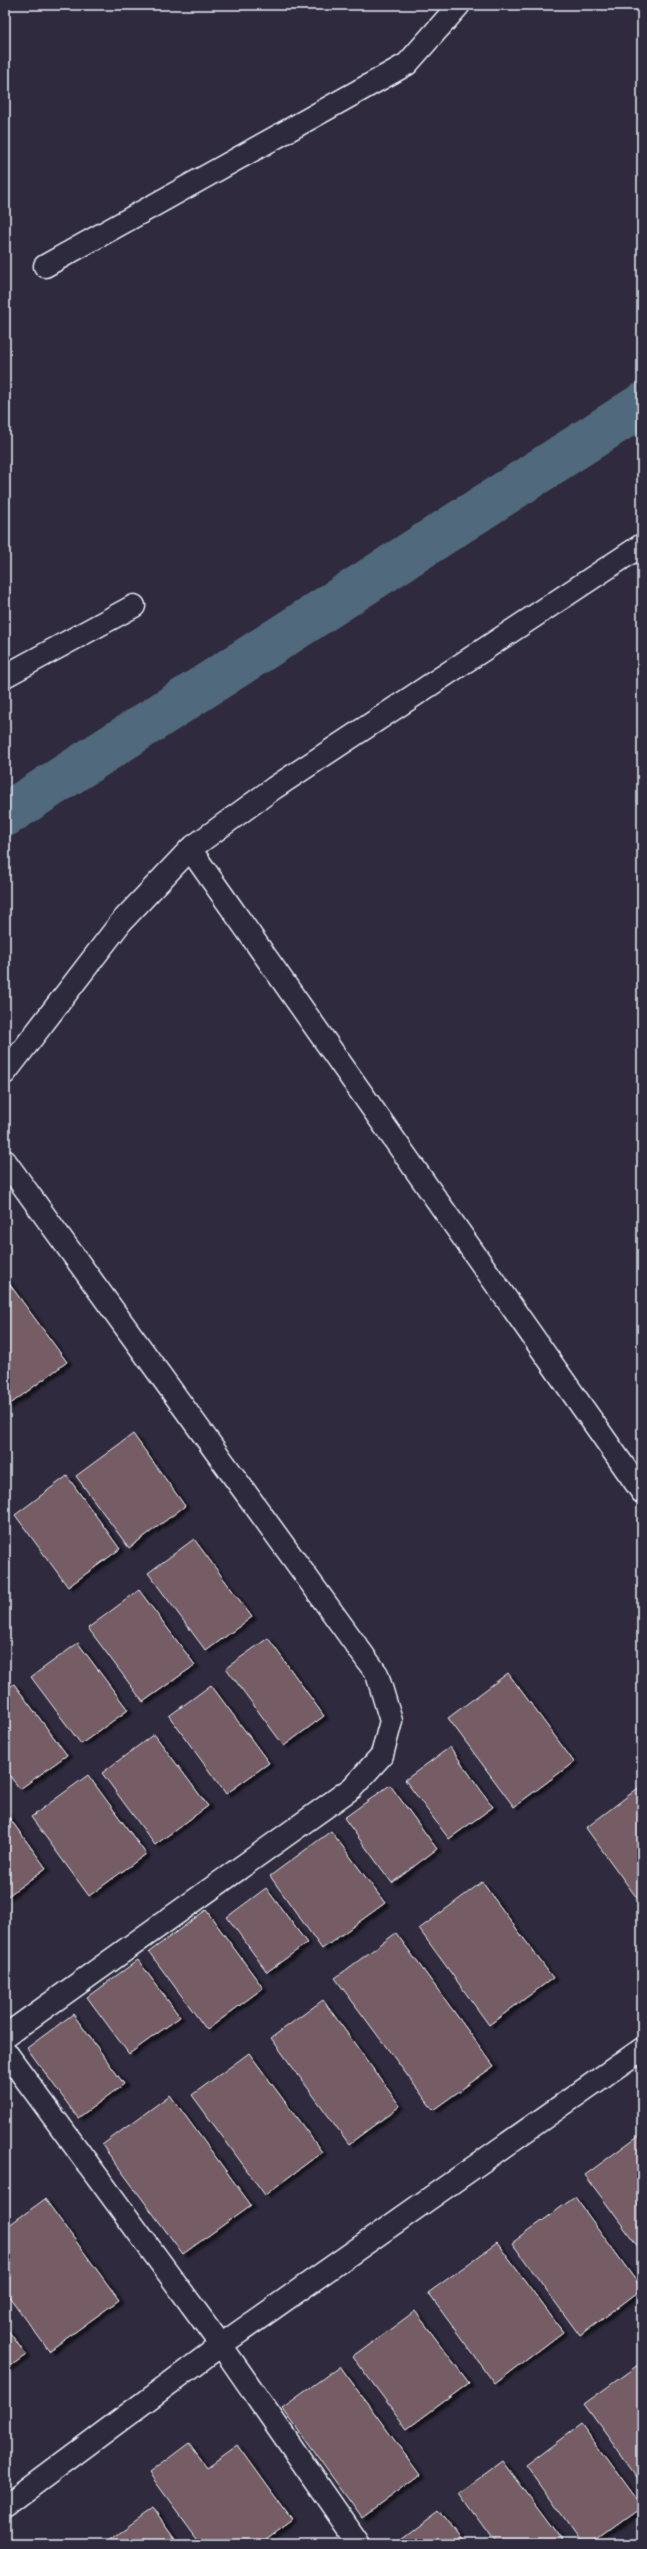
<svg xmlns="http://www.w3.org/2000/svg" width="647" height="2549" viewBox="0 0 647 2549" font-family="Kalam,sans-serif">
	<defs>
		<filter id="shadow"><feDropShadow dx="4.5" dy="2.5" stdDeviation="1" flood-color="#0009"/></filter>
	</defs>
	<rect width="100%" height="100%" fill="#2f2a3d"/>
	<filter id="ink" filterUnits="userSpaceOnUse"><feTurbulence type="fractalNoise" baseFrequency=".025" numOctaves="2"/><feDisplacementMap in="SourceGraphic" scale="8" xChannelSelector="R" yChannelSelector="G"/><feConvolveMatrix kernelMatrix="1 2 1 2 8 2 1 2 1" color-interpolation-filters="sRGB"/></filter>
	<g filter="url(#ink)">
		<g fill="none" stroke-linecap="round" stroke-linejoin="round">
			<polyline stroke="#51697b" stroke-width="44" points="5,815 642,405"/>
		</g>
		<g fill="#745c65" stroke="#e8f1f8" filter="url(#shadow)">
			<polygon points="5,1278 67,1362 5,1408"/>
			<polygon points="133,1434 185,1506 129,1548 76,1476"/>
			<polygon points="67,1476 120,1549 68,1587 15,1515"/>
			<polygon points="194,1539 252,1617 206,1651 148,1573"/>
			<polygon points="139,1590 195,1665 143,1702 88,1628"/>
			<polygon points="268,1638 324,1716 284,1746 226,1668"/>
			<polygon points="78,1643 128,1710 81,1744 31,1677"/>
			<polygon points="508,1673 574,1762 514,1807 448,1718"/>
			<polygon points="14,1684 67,1755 20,1789 5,1770 5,1690"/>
			<polygon points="211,1685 269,1763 226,1794 169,1716"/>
			<polygon points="154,1734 208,1806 155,1845 102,1773"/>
			<polygon points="450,1747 493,1807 449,1839 405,1780"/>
			<polygon points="88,1775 146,1854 89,1896 31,1817"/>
			<polygon points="390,1785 437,1849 392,1883 344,1818"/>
			<polygon points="642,1785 642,1905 586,1828"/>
			<polygon points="5,1812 46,1868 5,1898"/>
			<polygon points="331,1831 385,1903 322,1949 270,1876"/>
			<polygon points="482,1882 553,1978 489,2025 419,1929"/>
			<polygon points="266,1888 307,1943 267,1972 227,1917"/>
			<polygon points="206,1910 263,1988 207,2030 149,1952"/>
			<polygon points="396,1933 494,2066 433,2110 335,1978"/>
			<polygon points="138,1960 180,2017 129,2054 87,1997"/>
			<polygon points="323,2000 400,2106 349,2144 271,2038"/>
			<polygon points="73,2014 124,2084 78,2118 27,2048"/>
			<polygon points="249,2053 322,2152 265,2195 192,2095"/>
			<polygon points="170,2095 251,2205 183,2254 102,2145"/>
			<polygon points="638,2136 642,2142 642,2252 585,2175"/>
			<polygon points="575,2197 642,2289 580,2336 512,2243"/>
			<polygon points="45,2199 119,2300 49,2351 5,2291 5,2228"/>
			<polygon points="497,2243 563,2332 495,2384 428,2293"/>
			<polygon points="415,2311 469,2383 407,2429 353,2357"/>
			<polygon points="5,2326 26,2355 5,2370"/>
			<polygon points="642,2362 642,2484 584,2404"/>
			<polygon points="340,2366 420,2475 362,2518 282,2408"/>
			<polygon points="581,2424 642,2507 591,2544 583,2544 526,2465"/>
			<polygon points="189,2443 207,2467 238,2445 292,2520 266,2539 270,2544 201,2544 149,2473"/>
			<polygon points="503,2461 564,2543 564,2544 496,2544 459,2493"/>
			<polygon points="153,2508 179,2544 105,2544 105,2543"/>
			<polygon points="439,2510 464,2544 394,2544"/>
		</g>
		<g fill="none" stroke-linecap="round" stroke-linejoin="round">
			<defs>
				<g id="minor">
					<polyline points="45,266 407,64 459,5"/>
					<polyline points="5,676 134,606"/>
					<polyline points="190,849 642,1492"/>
					<polyline points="5,1073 121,922 190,849 274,788 642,545"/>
					<polyline points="5,1161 377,1674 391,1721 382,1755 352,1788 5,2036"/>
					<polyline points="5,2051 221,2345 359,2544"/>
					<polyline points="5,2506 221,2345 642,2049"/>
				</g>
			</defs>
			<use href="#minor" stroke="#e8f1f8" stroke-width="25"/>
			<use href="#minor" stroke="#2f2a3d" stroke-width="22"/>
		</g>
	</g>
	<rect width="647" height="2549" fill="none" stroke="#2f2a3d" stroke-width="20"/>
	<rect x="10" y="10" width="627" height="2529" fill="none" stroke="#e8f1f8" stroke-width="1.5" filter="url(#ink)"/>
</svg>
